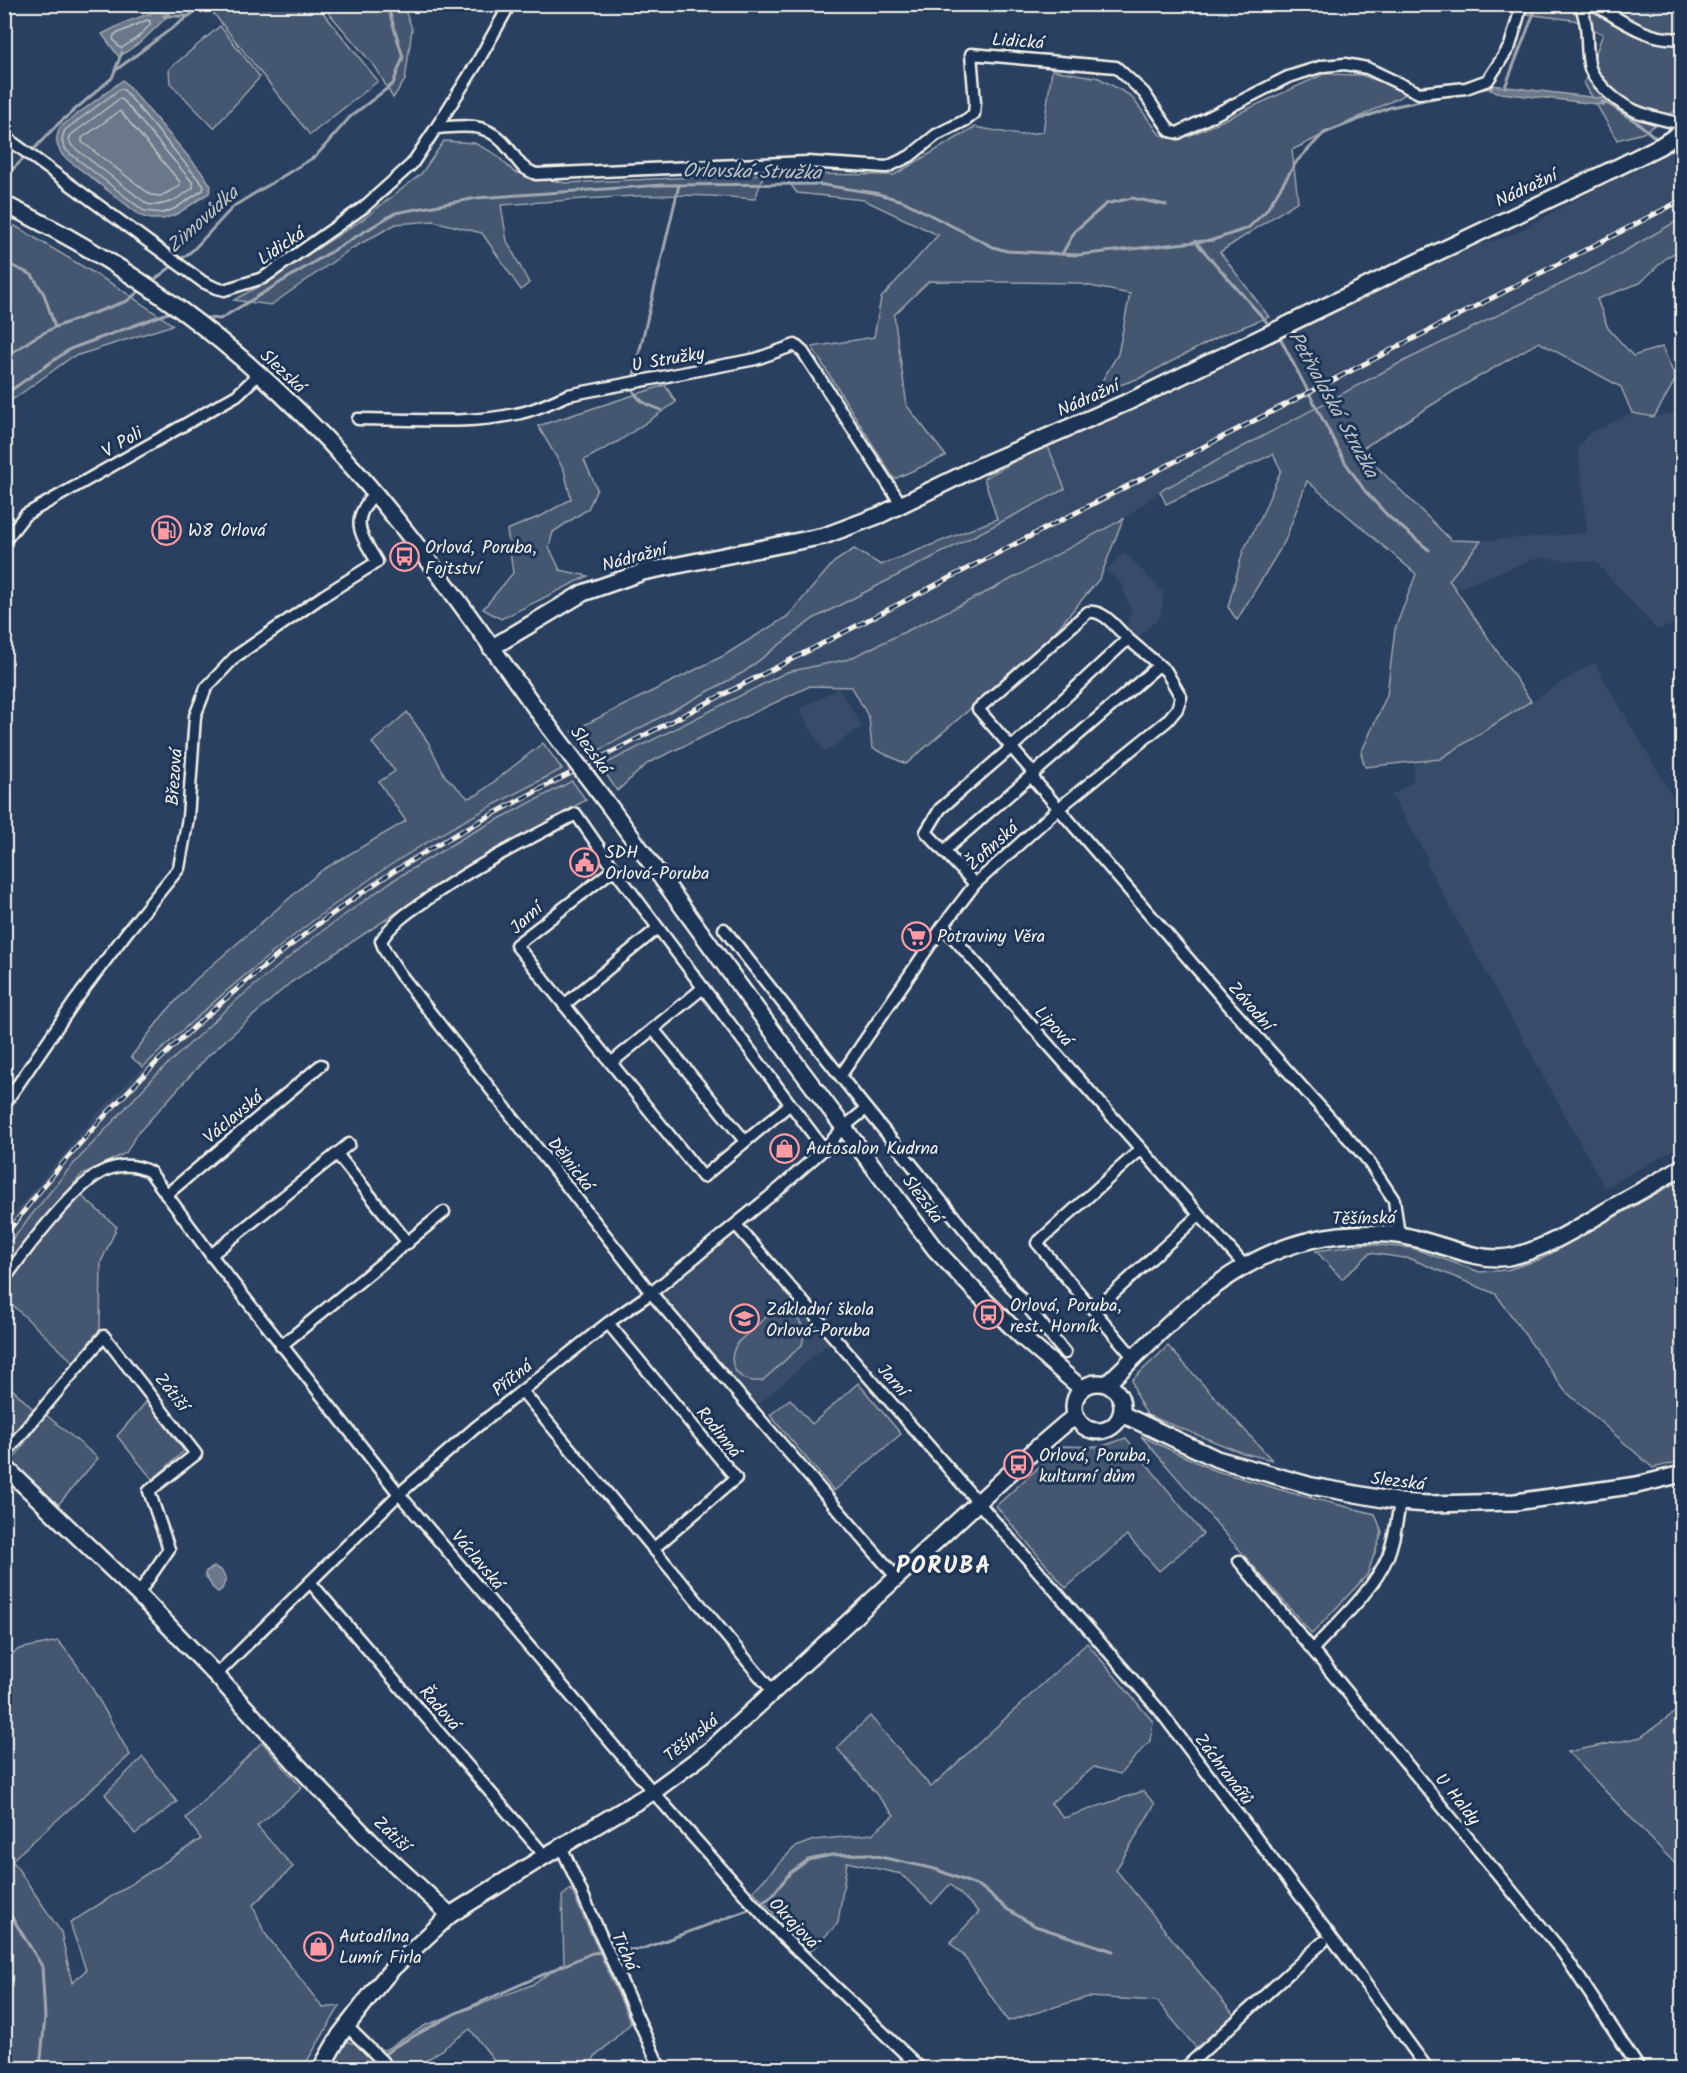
<svg xmlns="http://www.w3.org/2000/svg" width="1687" height="2073" viewBox="0 0 1687 2073" font-family="Kalam,sans-serif">
	<rect width="100%" height="100%" fill="#2a4060"/>
	<filter id="ink" filterUnits="userSpaceOnUse"><feTurbulence type="fractalNoise" baseFrequency=".0167" numOctaves="2"/><feDisplacementMap in="SourceGraphic" scale="12" xChannelSelector="R" yChannelSelector="G"/><feConvolveMatrix kernelMatrix="1 2 1 2 8 2 1 2 1" color-interpolation-filters="sRGB"/></filter>
	<g filter="url(#ink)">
		<g fill="#374c69">
			<polygon points="1682,146 1682,218 1602,264 1396,365 1160,491 1123,519 989,591 849,659 787,672 549,792 466,836 392,881 318,934 274,969 192,1039 117,1115 68,1170 5,1249 4,1225 99,1111 182,1029 224,992 309,923 385,869 459,824 744,672 813,619 1065,489 1047,444 1149,399 1449,253 1512,235 1584,195"/>
			<polygon points="1682,411 1682,622 1657,630 1596,562 1538,558 1455,589 1449,580 1481,541 1587,533 1578,448 1588,434 1632,413 1654,417"/>
			<polygon points="1124,552 1164,593 1160,617 1133,642 1125,632 1131,610 1121,583 1106,570"/>
			<polygon points="1594,662 1682,813 1682,1145 1605,1188 1426,863 1427,856 1391,795 1413,782 1414,764 1440,759"/>
			<polygon points="838,688 862,726 825,752 799,710"/>
			<polygon points="732,1231 830,1342 757,1406 659,1296"/>
		</g>
		<g fill="#445771" stroke="#9ca4ac" stroke-width="1.5">
			<polygon points="1513,4 1682,5 1682,106 1643,133 1617,140 1584,83 1603,34 1574,20 1510,12"/>
			<polygon points="217,5 317,5 378,81 310,135 211,10"/>
			<polygon points="322,5 403,5 412,29 405,80 393,98 376,68"/>
			<polygon points="220,26 260,77 214,128 170,83 169,69"/>
			<polygon points="1052,70 1099,78 1131,96 1160,135 1189,136 1324,74 1361,75 1410,92 1292,150 1298,201 1220,252 1269,317 1222,335 1140,378 1094,394 1118,354 1130,294 1076,283 929,281 894,315 907,406 946,456 894,479 812,347 874,337 881,298 938,235 864,200 797,193 783,174 894,175 975,127 1019,135 1043,132"/>
			<path d="M444,141L474,143L494,153L514,172L565,183L764,174L755,199C669,190 586,199 501,205L507,241L529,283L521,290L482,233L433,221L396,224L351,249L271,305L234,300L261,285L362,220L421,174Z"/>
			<polygon points="1682,218 1682,249 1667,257 1640,283 1597,299 1608,328 1633,356 1662,347 1676,379 1654,417 1632,413 1621,387 1539,342 1454,391 1360,450 1451,540 1481,541 1449,580 1531,701 1440,759 1365,767 1361,753 1387,695 1395,629 1416,574 1307,481 1285,541 1237,620 1228,607 1243,551 1261,517 1281,470 1273,454 1166,504 1160,491 1396,365 1602,264"/>
			<polygon points="5,220 117,287 173,325 72,357 5,405"/>
			<polygon points="665,385 676,402 619,441 584,460 597,489 588,509 553,532 549,547 560,570 588,576 501,619 483,609 513,573 507,530 543,515 571,499 564,470 538,426"/>
			<polygon points="1047,444 1065,489 813,619 744,672 594,753 586,750 572,731 723,656 788,616 834,562 854,549 881,565 997,519 984,478"/>
			<polygon points="1123,519 1100,578 1043,646 906,764 872,748 869,718 852,687 810,686 648,763 617,791 601,766 787,672 849,659 989,591"/>
			<path d="M407,712L428,742L445,776L468,798L477,795L543,743L562,769C501,801 440,832 383,870C297,929 218,995 143,1067L131,1057L164,1014L195,980L322,870L406,821L379,782L395,771L372,743Z"/>
			<polygon points="572,781 586,800 462,869 290,983 209,1055 136,1135 126,1153 82,1174 18,1252 5,1271 4,1249 68,1170 154,1077 233,1003 318,934 392,881 466,836"/>
			<polygon points="1682,1179 1682,1461 1653,1468 1565,1391 1496,1294 1411,1259 1370,1253 1342,1279 1316,1251 1366,1244 1412,1248 1480,1272 1507,1270 1541,1259"/>
			<polygon points="76,1191 117,1227 101,1262 100,1329 73,1362 5,1298 4,1286"/>
			<path d="M781,1310C799,1314 807,1327 802,1345L762,1381C737,1384 724,1363 738,1342L773,1311Z"/>
			<polygon points="1168,1346 1272,1460 1243,1453 1147,1415 1137,1397 1132,1380"/>
			<polygon points="5,1382 33,1409 5,1443 4,1443"/>
			<polygon points="858,1383 901,1434 834,1491 770,1415 790,1399 812,1424"/>
			<polygon points="147,1401 184,1451 153,1480 117,1436"/>
			<polygon points="45,1414 98,1458 58,1505 12,1461"/>
			<polygon points="1141,1436 1213,1470 1295,1494 1375,1514 1382,1532 1367,1575 1312,1634"/>
			<polygon points="1126,1438 1203,1534 1159,1571 1127,1535 1066,1588 996,1506 1062,1446 1100,1447"/>
			<path d="M58,1641C87,1673 108,1717 130,1755L12,1860L61,1932L72,1983L86,1970L70,1923L201,1839L186,1818L262,1742L302,1788L257,1826L293,1867L253,1905L264,1932L323,2008L340,2006L303,2068H5V1659L19,1649Z"/>
			<polygon points="1087,1643 1153,1722 1150,1741 1120,1774 1094,1767 1051,1803 1064,1818 1143,1791 1155,1804 1116,1870 1234,2015 1198,2050 1157,2001 1088,1997 1008,2021 963,1955 950,1943 979,1912 950,1884 932,1904 901,1874 847,1862 838,1923 810,1952 753,1891 795,1847 814,1840 872,1834 894,1815 837,1748 870,1716 931,1787"/>
			<polygon points="1682,1707 1682,1871 1568,1752 1641,1737"/>
			<polygon points="143,1757 177,1802 135,1834 105,1794"/>
			<polygon points="571,1889 631,2023 594,2058 591,2068 491,2068 493,2059 470,2029 422,2064 421,2068 329,2068 343,2041 385,2050 426,2025 534,1984 564,1963 562,1896"/>
		</g>
		<g fill="#6a788a" stroke="#a1a8b0" stroke-width="1.5">
			<polygon points="157,11 170,14 142,41 119,57 102,34 126,22"/>
			<path d="M123,80L204,175L211,186L209,193L177,214L163,219H151L141,216L63,156C55,144 55,139 60,127Z"/>
			<polygon points="1491,85 1606,99 1607,103 1605,105 1501,93 1490,90"/>
			<polygon points="214,1567 221,1570 226,1579 222,1589 218,1592 213,1588 205,1575 206,1571"/>
		</g>
		<g fill="none" stroke-linecap="round" stroke-linejoin="round">
			<g stroke="#bdc1c2" stroke-width="1.5">
				<polygon points="147,20 150,21 150,25 138,37 122,48 119,47 113,39 114,35"/>
				<path d="M120,89L124,90L204,186L203,190L174,209L163,213L144,211L67,151C61,143 61,139 65,130Z"/>
				<path d="M119,99L123,100L193,183V188C179,198 165,208 147,204L72,146L69,140L71,135Z"/>
				<polygon points="120,111 180,182 180,186 161,196 151,195 82,142 82,138"/>
			</g>
			<g stroke="#a1a8b0" stroke-width="3">
				<polyline points="164,16 189,16 204,4"/>
				<polyline points="116,70 187,17"/>
				<polyline points="1505,87 1534,13 1534,4"/>
				<polyline points="1475,90 1492,87"/>
				<polyline points="1602,102 1607,103 1638,123 1658,140"/>
				<polyline points="31,152 57,125 112,78 122,52"/>
				<polyline points="4,178 26,156"/>
				<polyline points="1195,241 1271,327"/>
				<polyline points="1062,254 1075,231 1106,204 1132,198 1166,205"/>
				<polyline points="4,262 32,275 44,294 55,327"/>
				<polyline points="150,283 193,250 234,206 316,156 350,117 393,84 403,57 387,4"/>
				<polyline points="198,317 220,319 395,213 477,198 662,185 817,184 875,193 903,201 993,247 1007,251 1078,255 1213,240 1248,228 1266,211 1297,161 1324,133 1391,107 1454,94"/>
				<polyline points="1278,334 1345,462 1365,491 1388,516 1429,550"/>
				<polyline points="4,358 34,338 55,327 127,301 142,289"/>
				<polyline points="633,379 679,185"/>
				<path d="M632,386C636,401 647,405 661,410"/>
				<polyline points="4,395 70,349 168,313 174,314"/>
				<polyline points="4,1896 10,1914 42,1966 45,2017 40,2068"/>
				<polyline points="612,1951 642,1949 751,1909 771,1897 790,1873 808,1860 832,1855 867,1854 935,1869 981,1887 1007,1909 1035,1926 1113,1951"/>
				<polyline points="381,2057 394,2047 454,2014 592,1953 605,1952"/>
				<polyline points="367,2068 376,2061"/>
			</g>
			<defs>
				<g id="street">
					<path d="M1580,4C1590,28 1585,41 1589,64C1590,72 1595,78 1600,84C1625,113 1648,116 1682,124"/>
					<path d="M1593,4C1621,20 1649,42 1682,38"/>
					<polyline points="436,128 477,63 510,4"/>
					<path d="M4,136L203,282L216,288L224,290L263,278L364,207L412,164L436,128C468,126 487,121 509,149C520,163 519,167 536,174L807,162L887,167L910,156L936,135L966,120L974,114L975,103L971,54L1116,67L1144,93L1170,131L1178,133L1288,77L1323,66L1345,64L1367,68L1419,93L1466,88L1488,80L1510,46L1522,4"/>
					<path d="M358,419C409,419 465,425 516,414C534,411 551,402 568,395L756,359L795,345L803,352L901,504"/>
					<polyline points="4,542 25,515 237,395 259,374"/>
					<path d="M1128,639C1117,629 1104,609 1088,612L978,709L1030,769L1035,781L1223,999L1366,1158L1394,1200L1399,1235"/>
					<polyline points="944,851 1159,665"/>
					<polyline points="614,869 516,945 703,1177 789,1105"/>
					<polyline points="943,926 1244,1265"/>
					<polyline points="724,929 860,1101 1065,1353"/>
					<polyline points="564,1005 658,928"/>
					<polyline points="653,1029 745,1141"/>
					<polyline points="611,1063 703,988"/>
					<polyline points="841,1075 943,926 975,884 1059,808 1167,721 1177,709 1181,697 1166,671 1128,639 1012,747 940,809 926,832 975,884"/>
					<path d="M4,1105L75,1001L127,932L179,868L188,818L195,716L206,688L235,657L323,596L377,562C360,533 349,521 375,493"/>
					<path d="M824,1149L614,869L576,814C525,841 472,867 425,901C408,912 392,923 381,941L385,951L400,974L651,1293L897,1578"/>
					<polyline points="337,1154 408,1243"/>
					<polyline points="166,1195 321,1065"/>
					<polyline points="736,1225 1160,1711 1329,1934 1427,2068"/>
					<polyline points="211,1255 349,1144"/>
					<path d="M4,1280C23,1253 76,1182 106,1170C121,1164 136,1164 150,1172L211,1255L399,1494L653,1792L780,1934L920,2068"/>
					<polyline points="1095,1310 1199,1215"/>
					<polyline points="608,1323 736,1478 653,1549"/>
					<polyline points="281,1346 444,1212"/>
					<polyline points="1134,1358 1037,1243 1141,1149"/>
					<polyline points="522,1391 773,1692"/>
					<polyline points="4,1455 104,1336 196,1454 149,1491 169,1549 138,1594"/>
					<polyline points="1239,1561 1563,1953 1639,2068"/>
					<polyline points="310,1582 545,1856"/>
					<path d="M1313,1649C1338,1622 1374,1590 1388,1556C1395,1538 1397,1520 1400,1502"/>
					<polyline points="216,1675 399,1494 475,1428 608,1323 651,1293 779,1189 824,1149 844,1127 866,1109"/>
					<polyline points="561,1846 660,2068"/>
					<polyline points="347,2026 389,2068"/>
					<polyline points="1185,2068 1323,1942"/>
				</g>
				<g id="secondary">
					<path d="M4,204C137,267 255,358 353,468C425,549 486,641 550,728"/>
					<polyline points="491,648 583,593 643,572 824,536 880,515 982,465 1130,401 1394,273 1622,165 1660,146 1682,132"/>
					<polyline points="610,807 800,1069 935,1249 977,1293 1023,1338 1082,1389"/>
					<circle cx="1098" cy="1407" r="24"/>
					<path d="M1107,1384C1195,1298 1263,1222 1398,1235C1433,1239 1474,1263 1509,1257C1544,1250 1581,1226 1611,1208C1635,1194 1659,1181 1682,1167"/>
					<polyline points="1122,1414 1217,1459 1312,1486 1400,1502 1428,1504 1515,1502 1637,1485 1682,1474"/>
					<polyline points="4,1466 138,1594 216,1675 299,1767 375,1846 450,1915"/>
					<polyline points="321,2068 340,2035 376,1988 393,1968 450,1915 545,1856 653,1792 710,1750 1038,1447 1066,1423 1076,1417"/>
				</g>
			</defs>
			<use href="#street" stroke="#f4f1e8" stroke-width="15"/>
			<use href="#secondary" stroke="#f4f1e8" stroke-width="20"/>
			<use href="#street" stroke="#1d3557" stroke-width="10"/>
			<use href="#secondary" stroke="#1d3557" stroke-width="15"/>
			<defs>
				<path id="rail" d="M4,1237C109,1096 242,972 388,875C439,842 493,814 546,786L1682,200"/>
			</defs>
			<use href="#rail" stroke="#f4f1e8" stroke-width="5"/>
			<use href="#rail" stroke="#1d3557" stroke-width="3" stroke-dasharray="9" stroke-linecap="butt"/>
			<defs>
				<polyline id="secondary-bridge" points="550,728 610,807"/>
			</defs>
			<use href="#secondary-bridge" stroke="#f4f1e8" stroke-width="20" stroke-linecap="butt"/>
			<use href="#secondary-bridge" stroke="#1d3557" stroke-width="15"/>
		</g>
	</g>
	<defs>
		<symbol id="fuel-ring" viewBox="-11 -11 22 22"><circle r="9.5" fill="#1d3557" stroke="#ff9aa2" stroke-width="1.5"/><path d="M-5.5-6h7V0h2V4h1.3V-2.5L3-4.5l.8-.8L6-3V5H2.5V1h-1V6h-7ZM-4.2-4.7v3.2H.2V-4.7Z" fill="#ff9aa2"/></symbol>
		<symbol id="bus-ring" viewBox="-11 -11 22 22"><circle r="9.5" fill="#1d3557" stroke="#ff9aa2" stroke-width="1.5"/><path d="M-5-6H5V4H4V6H2V4H-2V6H-4V4H-5ZM-3.5-4V0h7V-4ZM-3.5 1.2v1.5H-2V1.2ZM2 1.2v1.5H3.5V1.2Z" fill="#ff9aa2"/></symbol>
		<symbol id="civic-ring" viewBox="-11 -11 22 22"><circle r="9.5" fill="#1d3557" stroke="#ff9aa2" stroke-width="1.5"/><path d="M-.6-6.5H3V-4.5H.6V-3L4-1V1h2V6H-6V1h2V-1L-.6-3ZM-1.2 2.5V6h2.4V2.5Z" fill="#ff9aa2"/></symbol>
		<symbol id="supermarket-ring" viewBox="-11 -11 22 22"><circle r="9.5" fill="#1d3557" stroke="#ff9aa2" stroke-width="1.5"/><path d="M-6-5.5h2.5l.6 2H6L4.5 2H-2.5L-4.4-4H-6ZM-1.5 3.2a1.3 1.3 0 1 0 .1 0ZM3 3.2a1.3 1.3 0 1 0 .1 0Z" fill="#ff9aa2"/></symbol>
		<symbol id="shop-ring" viewBox="-11 -11 22 22"><circle r="9.5" fill="#1d3557" stroke="#ff9aa2" stroke-width="1.5"/><path d="M-5-2.5h2.3a2.7 3.5 0 0 1 5.4 0H5L5.5 6h-11ZM-1.5-2.5h3a1.5 2.3 0 0 0-3 0Z" fill="#ff9aa2"/></symbol>
		<symbol id="school-ring" viewBox="-11 -11 22 22"><circle r="9.5" fill="#1d3557" stroke="#ff9aa2" stroke-width="1.5"/><path d="M0-5L7-2L0 1L-7-2ZM-4 1L0 2.5L4 1V4Q0 6-4 4Z" fill="#ff9aa2"/></symbol>
	</defs>
	<g fill-rule="evenodd">
		<use href="#fuel-ring" x="150" y="514" width="33" height="33"/>
		<use href="#bus-ring" x="388" y="540" width="33" height="33"/>
		<use href="#civic-ring" x="568" y="846" width="33" height="33"/>
		<use href="#supermarket-ring" x="900" y="920" width="33" height="33"/>
		<use href="#shop-ring" x="768" y="1132" width="33" height="33"/>
		<use href="#bus-ring" x="972" y="1298" width="33" height="33"/>
		<use href="#school-ring" x="728" y="1302" width="33" height="33"/>
		<use href="#bus-ring" x="1002" y="1448" width="33" height="33"/>
		<use href="#shop-ring" x="302" y="1930" width="33" height="33"/>
	</g>
	<g text-anchor="middle" stroke-width="6" stroke-linejoin="round" paint-order="stroke">
		<g font-size="18" fill="#f4f1e8" stroke="#1d3557">
			<text transform="translate(1018 41) rotate(4)" y="6">Lidická</text>
			<text transform="translate(1526 188) rotate(-25)" y="6">Nádražní</text>
			<text transform="translate(281 246) rotate(-34)" y="6">Lidická</text>
			<text transform="translate(668 359) rotate(-10)" y="6">U Stružky</text>
			<text transform="translate(283 371) rotate(43)" y="6">Slezská</text>
			<text transform="translate(1088 398) rotate(-24)" y="6">Nádražní</text>
			<text transform="translate(122 442) rotate(-30)" y="6">V Poli</text>
			<text transform="translate(634 557) rotate(-15)" y="6">Nádražní</text>
			<text transform="translate(591 750) rotate(53)" y="6">Slezská</text>
			<text transform="translate(174 777) rotate(-86)" y="6">Březová</text>
			<text transform="translate(992 846) rotate(-42)" y="6">Žofinská</text>
			<text transform="translate(526 918) rotate(-42)" y="6">Jarní</text>
			<text transform="translate(1251 1006) rotate(49)" y="6">Závodní</text>
			<text transform="translate(1054 1026) rotate(48)" y="6">Lipová</text>
			<text transform="translate(233 1117) rotate(-40)" y="6">Václavská</text>
			<text transform="translate(571 1164) rotate(52)" y="6">Dělnická</text>
			<text transform="translate(923 1199) rotate(53)" y="6">Slezská</text>
			<text transform="translate(1364 1218) rotate(-1)" y="6">Těšínská</text>
			<text transform="translate(512 1378) rotate(-39)" y="6">Příčná</text>
			<text transform="translate(893 1380) rotate(49)" y="6">Jarní</text>
			<text transform="translate(172 1392) rotate(52)" y="6">Zátiší</text>
			<text transform="translate(719 1432) rotate(51)" y="6">Rodinná</text>
			<text transform="translate(1398 1481) rotate(7)" y="6">Slezská</text>
			<text transform="translate(478 1560) rotate(50)" y="6">Václavská</text>
			<text transform="translate(440 1708) rotate(49)" y="6">Řadová</text>
			<text transform="translate(691 1738) rotate(-39)" y="6">Těšínská</text>
			<text transform="translate(1224 1769) rotate(53)" y="6">Záchranářů</text>
			<text transform="translate(1458 1799) rotate(51)" y="6">U Haldy</text>
			<text transform="translate(392 1834) rotate(44)" y="6">Zátiší</text>
			<text transform="translate(794 1923) rotate(46)" y="6">Okrajová</text>
			<text transform="translate(625 1951) rotate(66)" y="6">Tichá</text>
		</g>
		<g font-size="18" fill="#f4f1e8" stroke="#1d3557" text-anchor="start">
			<text x="188" y="536">W8 Orlová</text>
			<text x="425" y="553">Orlová, Poruba,<tspan x="425" dy="21">Fojtství</tspan></text>
			<text x="605" y="858">SDH<tspan x="605" dy="21">Orlová-Poruba</tspan></text>
			<text x="937" y="942">Potraviny Věra</text>
			<text x="806" y="1154">Autosalon Kudrna</text>
			<text x="1010" y="1311">Orlová, Poruba,<tspan x="1010" dy="21">rest. Horník</tspan></text>
			<text x="766" y="1315">Základní škola<tspan x="766" dy="21">Orlová-Poruba</tspan></text>
			<text x="1039" y="1461">Orlová, Poruba,<tspan x="1039" dy="21">kulturní dům</tspan></text>
			<text x="339" y="1942">Autodílna<tspan x="339" dy="21">Lumír Firla</tspan></text>
		</g>
		<g font-size="20" font-style="italic" fill="#bdc1c2" stroke="#1d3557">
			<text transform="translate(752 171) rotate(1)" y="7">Orlovská Stružka</text>
			<text transform="translate(202 219) rotate(-42)" y="7">Zimovůdka</text>
			<text transform="translate(1334 404) rotate(61)" y="7">Petřvaldská Stružka</text>
		</g>
		<g font-size="24" font-weight="bold" letter-spacing="1.5" fill="#f4f1e8" stroke="#1d3557">
			<text x="944" y="1573">PORUBA</text>
		</g>
	</g>
	<rect width="1687" height="2073" fill="none" stroke="#1d3557" stroke-width="24"/>
	<rect x="12" y="12" width="1663" height="2049" fill="none" stroke="#f4f1e8" stroke-width="2" filter="url(#ink)"/>
</svg>
